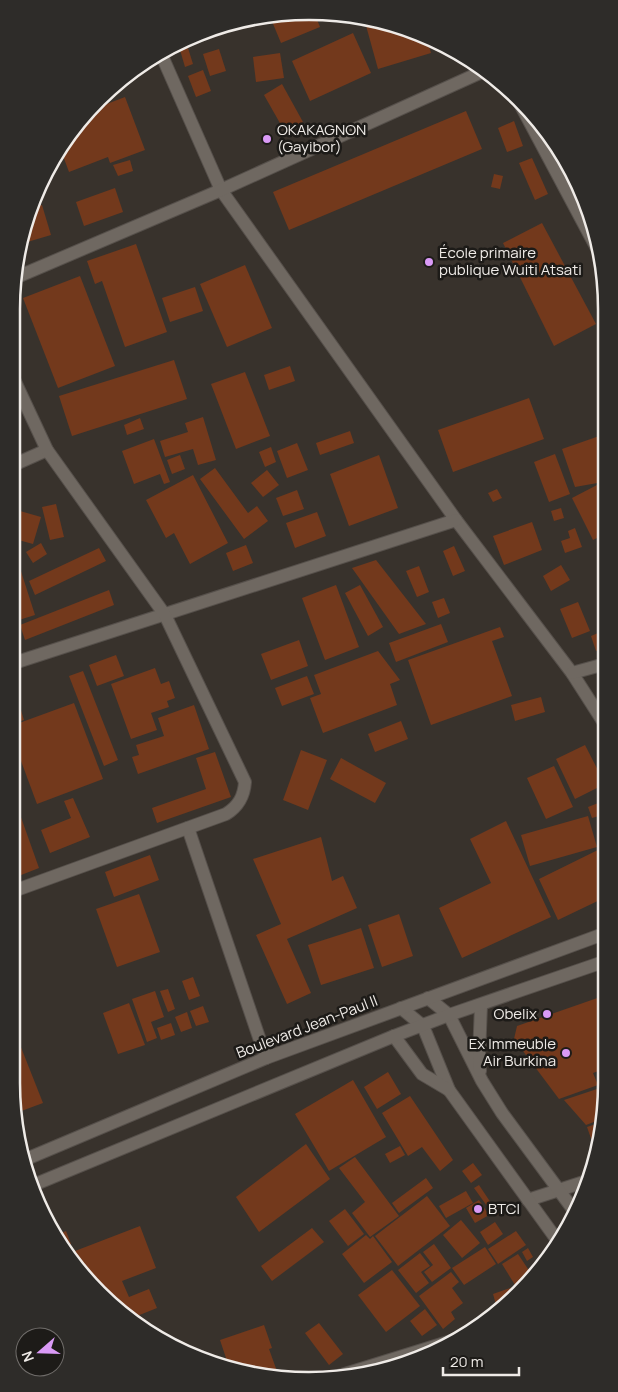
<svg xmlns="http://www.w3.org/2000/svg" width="618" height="1392" viewBox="0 0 618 1392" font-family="Manrope,sans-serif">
	<rect width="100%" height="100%" fill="#38322c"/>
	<g fill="#73391c">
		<polygon points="309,11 314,12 320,27 281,43 271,19"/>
		<polygon points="365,22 423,34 426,36 431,53 378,69"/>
		<polygon points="353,33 371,73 310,101 292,61"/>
		<polygon points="188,48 193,64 185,67 180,50"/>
		<polygon points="219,49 226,71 210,76 203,54"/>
		<polygon points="280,53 284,78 256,82 253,57"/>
		<polygon points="203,70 211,91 196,97 188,76"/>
		<polygon points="282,84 303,122 285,132 264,95"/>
		<polygon points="125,97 145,150 110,163 108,157 69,172 62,153 91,110"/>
		<polygon points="466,111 482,149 289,230 273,192"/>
		<polygon points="514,121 523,146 507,152 498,128"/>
		<polygon points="532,158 548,194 535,200 519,163"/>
		<polygon points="130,160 133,171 118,176 113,165"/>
		<polygon points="494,174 503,176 500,189 491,187"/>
		<polygon points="115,188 123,212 84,226 76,202"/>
		<polygon points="42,205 51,235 24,243 31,208"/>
		<polygon points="542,223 596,324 554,346 503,243"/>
		<polygon points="136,244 167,332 125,347 102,281 95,284 87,261"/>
		<polygon points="245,265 272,328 227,347 200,284"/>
		<polygon points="80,276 115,366 58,388 23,298"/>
		<polygon points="195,287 203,311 170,322 162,298"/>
		<polygon points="174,360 187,399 72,436 59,396"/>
		<polygon points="290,366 295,381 269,390 264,375"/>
		<polygon points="245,372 270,436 236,449 211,384"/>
		<polygon points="529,398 544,439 453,472 438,430"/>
		<polygon points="11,416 20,430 11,435"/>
		<polygon points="203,417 216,460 198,465 193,449 165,457 160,441 188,432 185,423"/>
		<polygon points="140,418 144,429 127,435 124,425"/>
		<polygon points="350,431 354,443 320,455 316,443"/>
		<polygon points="605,434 605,486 603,482 575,487 562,449"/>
		<polygon points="154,439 170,482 164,484 160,474 134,484 122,451"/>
		<polygon points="297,443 308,470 287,478 277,451"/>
		<polygon points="271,447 276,462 265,467 259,452"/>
		<polygon points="555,454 570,494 549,502 534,462"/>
		<polygon points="180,455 185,469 172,474 167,460"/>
		<polygon points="379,455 398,508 349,526 330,474"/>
		<polygon points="215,468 248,513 257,506 268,521 244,539 200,479"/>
		<polygon points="267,470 279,485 263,497 251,483"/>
		<polygon points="193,475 228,543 190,564 174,533 166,538 146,500"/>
		<polygon points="597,485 605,501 605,534 593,540 572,498"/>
		<polygon points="497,489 502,498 493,502 488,493"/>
		<polygon points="297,490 304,509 283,516 276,498"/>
		<polygon points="56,504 64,537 50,540 42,507"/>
		<polygon points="561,508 564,518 554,521 551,511"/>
		<polygon points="13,509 41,517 33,544 11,538 11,516"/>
		<polygon points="317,512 326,536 295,548 286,523"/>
		<polygon points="532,522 542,550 504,565 493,536"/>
		<polygon points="575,528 582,547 565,553 561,541 570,538 568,531"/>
		<polygon points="41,543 47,554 33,563 26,552"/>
		<polygon points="246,545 253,563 233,571 226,553"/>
		<polygon points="454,546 465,571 453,576 443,551"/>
		<polygon points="99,548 106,561 35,595 29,581"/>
		<polygon points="376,560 426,624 399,634 352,568"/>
		<polygon points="19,565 35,615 19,620 11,597 11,567"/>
		<polygon points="561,565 570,580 551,591 543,576"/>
		<polygon points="419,566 429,592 417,597 406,571"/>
		<polygon points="336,585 359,647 325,660 302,598"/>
		<polygon points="360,585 383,627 368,636 345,593"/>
		<polygon points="109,590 114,605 25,640 20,625"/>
		<polygon points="444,598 450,613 438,618 432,602"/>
		<polygon points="578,602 590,631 572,638 560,609"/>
		<polygon points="11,618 20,640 11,643"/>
		<polygon points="441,624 448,642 396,662 389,643"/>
		<polygon points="500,627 504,637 492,641 512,696 431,725 408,660"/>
		<polygon points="605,630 605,647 596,651 591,636"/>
		<polygon points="299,640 308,666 271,680 261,654"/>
		<polygon points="378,651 400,680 390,684 397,705 323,733 310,698 321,694 314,675"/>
		<polygon points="116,655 124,676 97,686 89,665"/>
		<polygon points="155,668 161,684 169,681 175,698 167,701 169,707 151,713 157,730 131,739 111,684"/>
		<polygon points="83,671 118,760 104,766 69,676"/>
		<polygon points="307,676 314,694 282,706 275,688"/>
		<polygon points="541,697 545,712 515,721 511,705"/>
		<polygon points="74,703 103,779 37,804 11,734 11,726"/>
		<polygon points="19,704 24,720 11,724 11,707"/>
		<polygon points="194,705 209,749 138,774 132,757 139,755 136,745 164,736 158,718"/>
		<polygon points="401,721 408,739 375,752 368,734"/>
		<polygon points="585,745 605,784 575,799 556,759"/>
		<polygon points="301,750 327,760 308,810 283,800"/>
		<polygon points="215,752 231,797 157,823 152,808 206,789 196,758"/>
		<polygon points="341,758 386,783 375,803 330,779"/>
		<polygon points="554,766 573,807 546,819 527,778"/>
		<polygon points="73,798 90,837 50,853 41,830 71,818 64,801"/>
		<polygon points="606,800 606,814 592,818 588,807"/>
		<polygon points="17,806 39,868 11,879 11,808"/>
		<polygon points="588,816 597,847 530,866 521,835"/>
		<polygon points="506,821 551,917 462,958 439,908 491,883 470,839"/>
		<polygon points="606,827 606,897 558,920 539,879 606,846 598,831"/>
		<polygon points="321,837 332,881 343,876 357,908 287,939 311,993 287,1004 256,935 281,924 253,859"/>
		<polygon points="150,855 159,880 114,897 105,872"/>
		<polygon points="139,894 160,952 117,967 96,909"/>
		<polygon points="399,914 413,956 382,967 368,925"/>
		<polygon points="361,928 374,968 321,985 308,945"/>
		<polygon points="193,977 200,996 189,1000 182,981"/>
		<polygon points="168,989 175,1009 168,1012 160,991"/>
		<polygon points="155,991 164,1017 151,1022 157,1038 147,1042 132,999"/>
		<polygon points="606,995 607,1068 593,1073 598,1085 559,1099 514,1039 517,1026"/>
		<polygon points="129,1003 145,1045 118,1054 103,1013"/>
		<polygon points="203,1006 209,1022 196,1026 190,1011"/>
		<polygon points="187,1012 192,1028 181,1032 175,1017"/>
		<polygon points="11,1022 43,1103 16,1113 11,1083"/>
		<polygon points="171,1023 175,1035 161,1040 157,1028"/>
		<polygon points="388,1072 401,1094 377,1109 364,1087"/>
		<polygon points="353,1080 386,1137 329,1171 295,1114"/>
		<polygon points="606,1086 599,1120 586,1125 564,1100"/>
		<polygon points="410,1096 453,1160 440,1171 422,1147 408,1156 382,1113"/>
		<polygon points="599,1123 594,1147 587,1127"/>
		<polygon points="306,1144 330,1179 259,1232 236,1197"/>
		<polygon points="400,1146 405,1155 390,1163 385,1154"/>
		<polygon points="355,1157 399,1216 370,1237 352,1213 365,1202 339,1168"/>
		<polygon points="473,1163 482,1175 471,1183 462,1171"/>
		<polygon points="426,1178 433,1188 399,1213 392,1203"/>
		<polygon points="479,1185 491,1203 487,1206 474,1188"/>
		<polygon points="466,1191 473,1203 446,1218 439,1206"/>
		<polygon points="427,1196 450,1226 398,1266 375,1236"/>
		<polygon points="479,1200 489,1215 475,1223 466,1208"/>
		<polygon points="497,1203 502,1212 496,1216 490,1208"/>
		<polygon points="345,1209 364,1234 348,1246 329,1221"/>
		<polygon points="461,1220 480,1243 462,1258 443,1235"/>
		<polygon points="495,1222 503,1234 488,1245 480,1232"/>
		<polygon points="140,1226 156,1268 122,1281 129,1297 149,1289 157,1308 132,1318 86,1280 75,1251"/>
		<polygon points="312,1228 324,1242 272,1281 261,1266"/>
		<polygon points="66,1231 71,1244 66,1246 59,1234"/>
		<polygon points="516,1231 526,1245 498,1264 488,1249"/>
		<polygon points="366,1235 370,1239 373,1236 392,1262 364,1283 342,1254"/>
		<polygon points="434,1244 451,1268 432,1282 424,1272 433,1265 423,1252"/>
		<polygon points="485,1247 496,1264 464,1285 452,1268"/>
		<polygon points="528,1248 533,1257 527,1261 522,1252"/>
		<polygon points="420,1253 430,1266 421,1272 429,1283 416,1293 398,1270"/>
		<polygon points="518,1254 532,1275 515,1285 502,1264"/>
		<polygon points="392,1270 420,1306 386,1332 358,1295"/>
		<polygon points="451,1272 459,1282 452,1288 463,1303 451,1312 455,1319 443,1329 419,1296"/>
		<polygon points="513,1287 515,1294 497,1308 493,1294"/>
		<polygon points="425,1309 437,1325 422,1336 410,1321"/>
		<polygon points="319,1323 343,1354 329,1365 305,1333"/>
		<polygon points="264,1325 272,1348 269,1349 278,1374 274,1376 251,1375 229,1367 220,1340"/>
	</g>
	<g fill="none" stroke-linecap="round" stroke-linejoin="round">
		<defs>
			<g id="street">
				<polyline points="162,56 221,190 456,520 572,673 606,726"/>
				<polyline points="519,102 601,256"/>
				<polyline points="17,277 221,190 486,70"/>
				<polyline points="11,466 47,450"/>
				<polyline points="11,664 456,520"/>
				<polyline points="572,673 605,664"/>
				<polyline points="188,828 266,1058"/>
				<path d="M11,892L226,814C239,806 244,796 245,782L165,615L47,450L11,373"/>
				<polyline points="528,1200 587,1181"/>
				<polyline points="332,1378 461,1338"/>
			</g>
			<g id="secondary">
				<polyline points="428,998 449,1015 482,1081 502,1113 575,1212"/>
				<polyline points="401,1008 423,1026 449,1090 557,1240"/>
				<polyline points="394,1036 422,1074 449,1090"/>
				<polyline points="480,1071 479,1056 481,1005"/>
				<polyline points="24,1160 266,1058 606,933"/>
				<polyline points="31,1186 394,1036 449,1015 606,961"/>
			</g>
		</defs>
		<use href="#street" stroke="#56504b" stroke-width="14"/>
		<use href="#secondary" stroke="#56504b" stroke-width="14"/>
		<use href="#street" stroke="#6f6861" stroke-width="12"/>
		<use href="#secondary" stroke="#6f6861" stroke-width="12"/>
	</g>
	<g fill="#da9af6" stroke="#1d1b18" stroke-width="2">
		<circle cx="267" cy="139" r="5"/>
		<circle cx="429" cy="262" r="5"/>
		<circle cx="547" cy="1014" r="5"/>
		<circle cx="566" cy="1053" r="5"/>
		<circle cx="478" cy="1209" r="5"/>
	</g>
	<g text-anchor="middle" stroke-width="5" stroke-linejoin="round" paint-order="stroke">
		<g font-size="15" fill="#efebe7" stroke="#1d1b18" text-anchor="start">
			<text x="277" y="135">OKAKAGNON<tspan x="277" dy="17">(Gayibor)</tspan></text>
			<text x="439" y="258">École primaire<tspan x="439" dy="17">publique Wuiti Atsati</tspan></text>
			<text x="537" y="1019" text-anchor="end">Obelix</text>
			<text x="556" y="1049" text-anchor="end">Ex Immeuble<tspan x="556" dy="17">Air Burkina</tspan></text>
			<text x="488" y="1214">BTCI</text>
		</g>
		<g font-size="15" fill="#efebe7" stroke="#1d1b18">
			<text transform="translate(307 1027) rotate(-21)" y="5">Boulevard Jean-Paul II</text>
		</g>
	</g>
	<path d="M0 0H618V1392H0ZM309 20H309A289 289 0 0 1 598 309V1083A289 289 0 0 1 309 1372H309A289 289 0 0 1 20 1083V309A289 289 0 0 1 309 20Z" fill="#2e2c29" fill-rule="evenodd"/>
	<path fill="none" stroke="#efebe7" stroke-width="2.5" d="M309 20H309A289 289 0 0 1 598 309V1083A289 289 0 0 1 309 1372H309A289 289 0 0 1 20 1083V309A289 289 0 0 1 309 20Z"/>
	<g transform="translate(40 1352) rotate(250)"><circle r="24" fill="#1d1b18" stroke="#716e6b"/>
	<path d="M0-4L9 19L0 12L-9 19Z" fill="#da9af6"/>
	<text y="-8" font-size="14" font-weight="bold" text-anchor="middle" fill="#efebe7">N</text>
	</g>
	<path d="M443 1367v8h76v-8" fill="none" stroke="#efebe7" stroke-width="2.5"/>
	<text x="450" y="1367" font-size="15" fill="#efebe7" stroke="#1d1b18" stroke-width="4" paint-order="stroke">20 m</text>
</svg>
